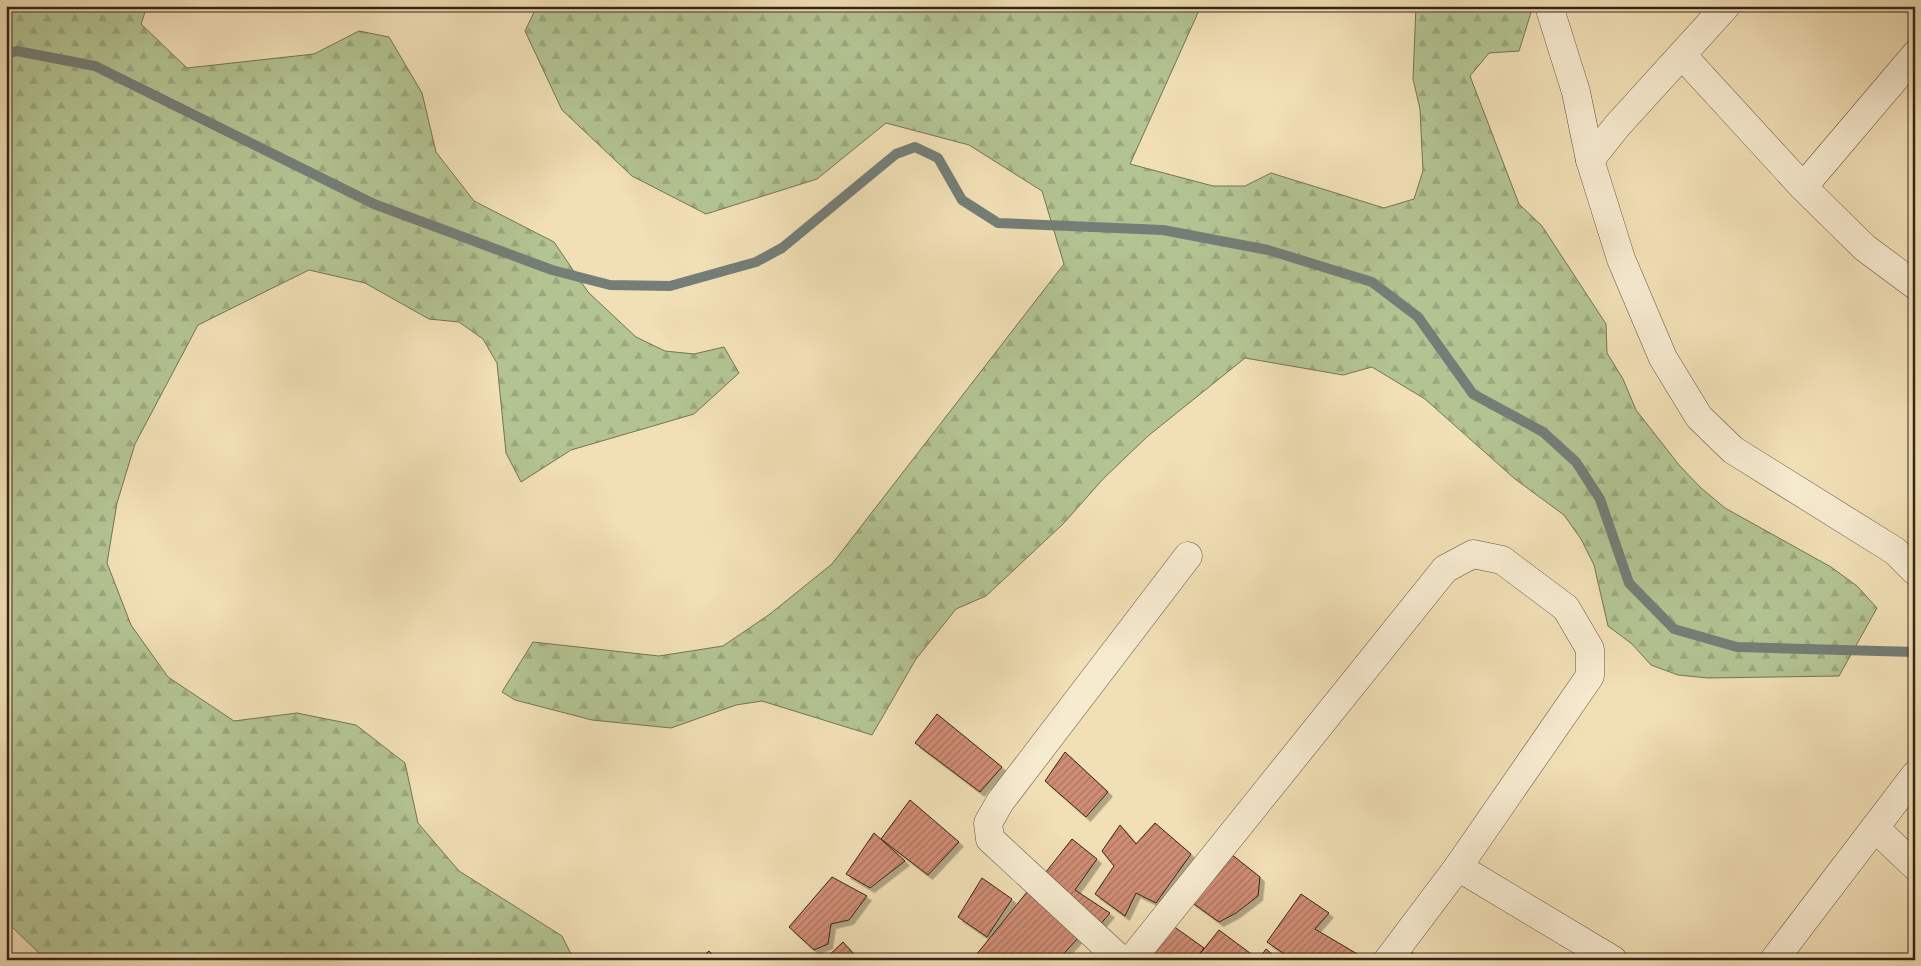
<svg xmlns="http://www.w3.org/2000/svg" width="1921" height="966" viewBox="0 0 1921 966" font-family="'Gentium Book Plus',serif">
	<defs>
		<pattern id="forest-firs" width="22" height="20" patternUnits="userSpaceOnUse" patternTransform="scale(1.25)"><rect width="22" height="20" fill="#b3c392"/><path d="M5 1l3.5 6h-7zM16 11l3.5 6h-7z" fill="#9ba77d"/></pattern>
		<pattern id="building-hatch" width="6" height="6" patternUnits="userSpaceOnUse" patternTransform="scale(1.25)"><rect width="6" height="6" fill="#d08d75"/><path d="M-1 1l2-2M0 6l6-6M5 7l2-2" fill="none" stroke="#aa735f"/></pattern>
		<filter id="shadow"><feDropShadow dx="4.5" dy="4.5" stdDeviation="0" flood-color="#0004"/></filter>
	</defs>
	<rect width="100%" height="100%" fill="#f1dfb5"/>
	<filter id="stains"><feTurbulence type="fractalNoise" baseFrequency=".004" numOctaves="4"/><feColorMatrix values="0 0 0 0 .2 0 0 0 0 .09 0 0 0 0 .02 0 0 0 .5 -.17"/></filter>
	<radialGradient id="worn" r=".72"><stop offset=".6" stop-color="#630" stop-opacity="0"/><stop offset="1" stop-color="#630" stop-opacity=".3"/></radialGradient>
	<g fill="url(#forest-firs)" stroke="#747455">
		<polygon points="6,6 147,6 141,24 187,68 314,54 359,31 389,37 422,93 436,152 474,201 554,242 588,292 636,337 665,351 694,354 724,347 739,373 694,414 571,450 521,482 506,453 497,363 483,339 459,322 429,319 365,283 309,270 198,325 135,444 117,503 107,563 131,625 168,677 234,721 297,713 356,725 405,763 418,823 459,871 562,936 574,960 46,960 6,921"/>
		<polygon points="537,6 1201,6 1130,164 1213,186 1245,186 1271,173 1384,208 1414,199 1423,171 1420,109 1413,79 1416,6 1533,6 1519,51 1489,53 1470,76 1519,204 1542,226 1606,324 1607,353 1623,379 1636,410 1679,465 1701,488 1725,508 1831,567 1857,586 1877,608 1839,676 1708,678 1678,675 1651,665 1632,644 1608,626 1594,565 1581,539 1564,515 1515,479 1425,399 1372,367 1343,375 1245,358 1148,436 1104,478 1063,524 986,596 956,609 916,659 872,735 762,701 736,705 671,728 592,720 515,700 502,692 533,642 659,656 723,646 770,614 832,564 1064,264 1042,191 969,145 886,123 817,179 706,214 632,176 562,110 525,31"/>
	</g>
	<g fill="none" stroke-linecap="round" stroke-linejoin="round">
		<polyline stroke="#747e77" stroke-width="10" points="6,54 17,51 95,66 374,204 552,270 610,285 670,286 756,262 782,248 896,154 915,147 938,158 962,200 998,223 1163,230 1268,250 1372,282 1418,317 1473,394 1543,432 1576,462 1600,499 1629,583 1674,629 1737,647 1915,652"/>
	</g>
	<g fill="url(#building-hatch)" stroke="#362418" filter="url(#shadow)">
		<polygon points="937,714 1002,767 980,792 915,743"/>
		<polygon points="1065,752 1108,792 1086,817 1045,781"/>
		<polygon points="910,800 959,842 928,875 881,839"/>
		<polygon points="1155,823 1191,854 1156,903 1136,893 1125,916 1095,894 1114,866 1102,851 1120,825 1136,844"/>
		<polygon points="874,833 905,861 870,888 846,874"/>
		<polygon points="1072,839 1097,859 1075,890 1110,913 1098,927 1042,877"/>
		<polygon points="1226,850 1260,877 1258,896 1236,913 1219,922 1190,901"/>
		<polygon points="832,877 867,896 849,920 831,924 828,944 814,950 789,927"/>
		<polygon points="982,878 1012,899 987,937 958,917"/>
		<polygon points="1027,892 1079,937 1058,960 972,960"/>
		<polygon points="1301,894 1329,913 1315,929 1359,955 1356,960 1293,960 1267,942"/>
		<polygon points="1169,923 1204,948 1195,960 1143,960"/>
		<polygon points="1219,930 1258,959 1258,960 1195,960"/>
		<polygon points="843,942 859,960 824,960"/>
		<polygon points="1404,948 1424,960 1396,960"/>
		<polygon points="1266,949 1279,960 1258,960"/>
		<polygon points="709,951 718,960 699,960"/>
	</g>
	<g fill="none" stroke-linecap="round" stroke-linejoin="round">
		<defs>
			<g id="minor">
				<polyline points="1549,6 1576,92 1590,160"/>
				<polyline points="1682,55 1803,187 1865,248 1915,285"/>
				<polyline points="1803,187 1915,55"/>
				<polyline points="1875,828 1915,866"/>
				<polyline points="1458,867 1613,960"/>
				<polyline points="1121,960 990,839 988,823 1000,802 1188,556"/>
				<polyline points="1131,960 1445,569 1473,554 1502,560 1566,608 1590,649 1590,676 1458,867 1388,960"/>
			</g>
			<g id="tertiary">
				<polyline points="1726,6 1617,126 1590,160 1621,259 1663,358 1699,417 1733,450 1895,551 1915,571"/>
				<polyline points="1774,960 1915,775"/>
			</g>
		</defs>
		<use href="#minor" stroke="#65533f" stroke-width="29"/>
		<use href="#tertiary" stroke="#65533f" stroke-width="29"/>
		<use href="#minor" stroke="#f6eacf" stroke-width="28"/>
		<use href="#tertiary" stroke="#f6eacf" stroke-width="28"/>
	</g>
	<rect width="1921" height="966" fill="none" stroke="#f1dfb5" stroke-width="25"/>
	<rect x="8" y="8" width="1906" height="951" fill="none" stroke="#362418" stroke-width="2.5"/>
	<rect x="12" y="12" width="1896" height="941" fill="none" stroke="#362418"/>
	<rect width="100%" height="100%" filter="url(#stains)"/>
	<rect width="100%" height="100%" fill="url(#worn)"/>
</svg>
